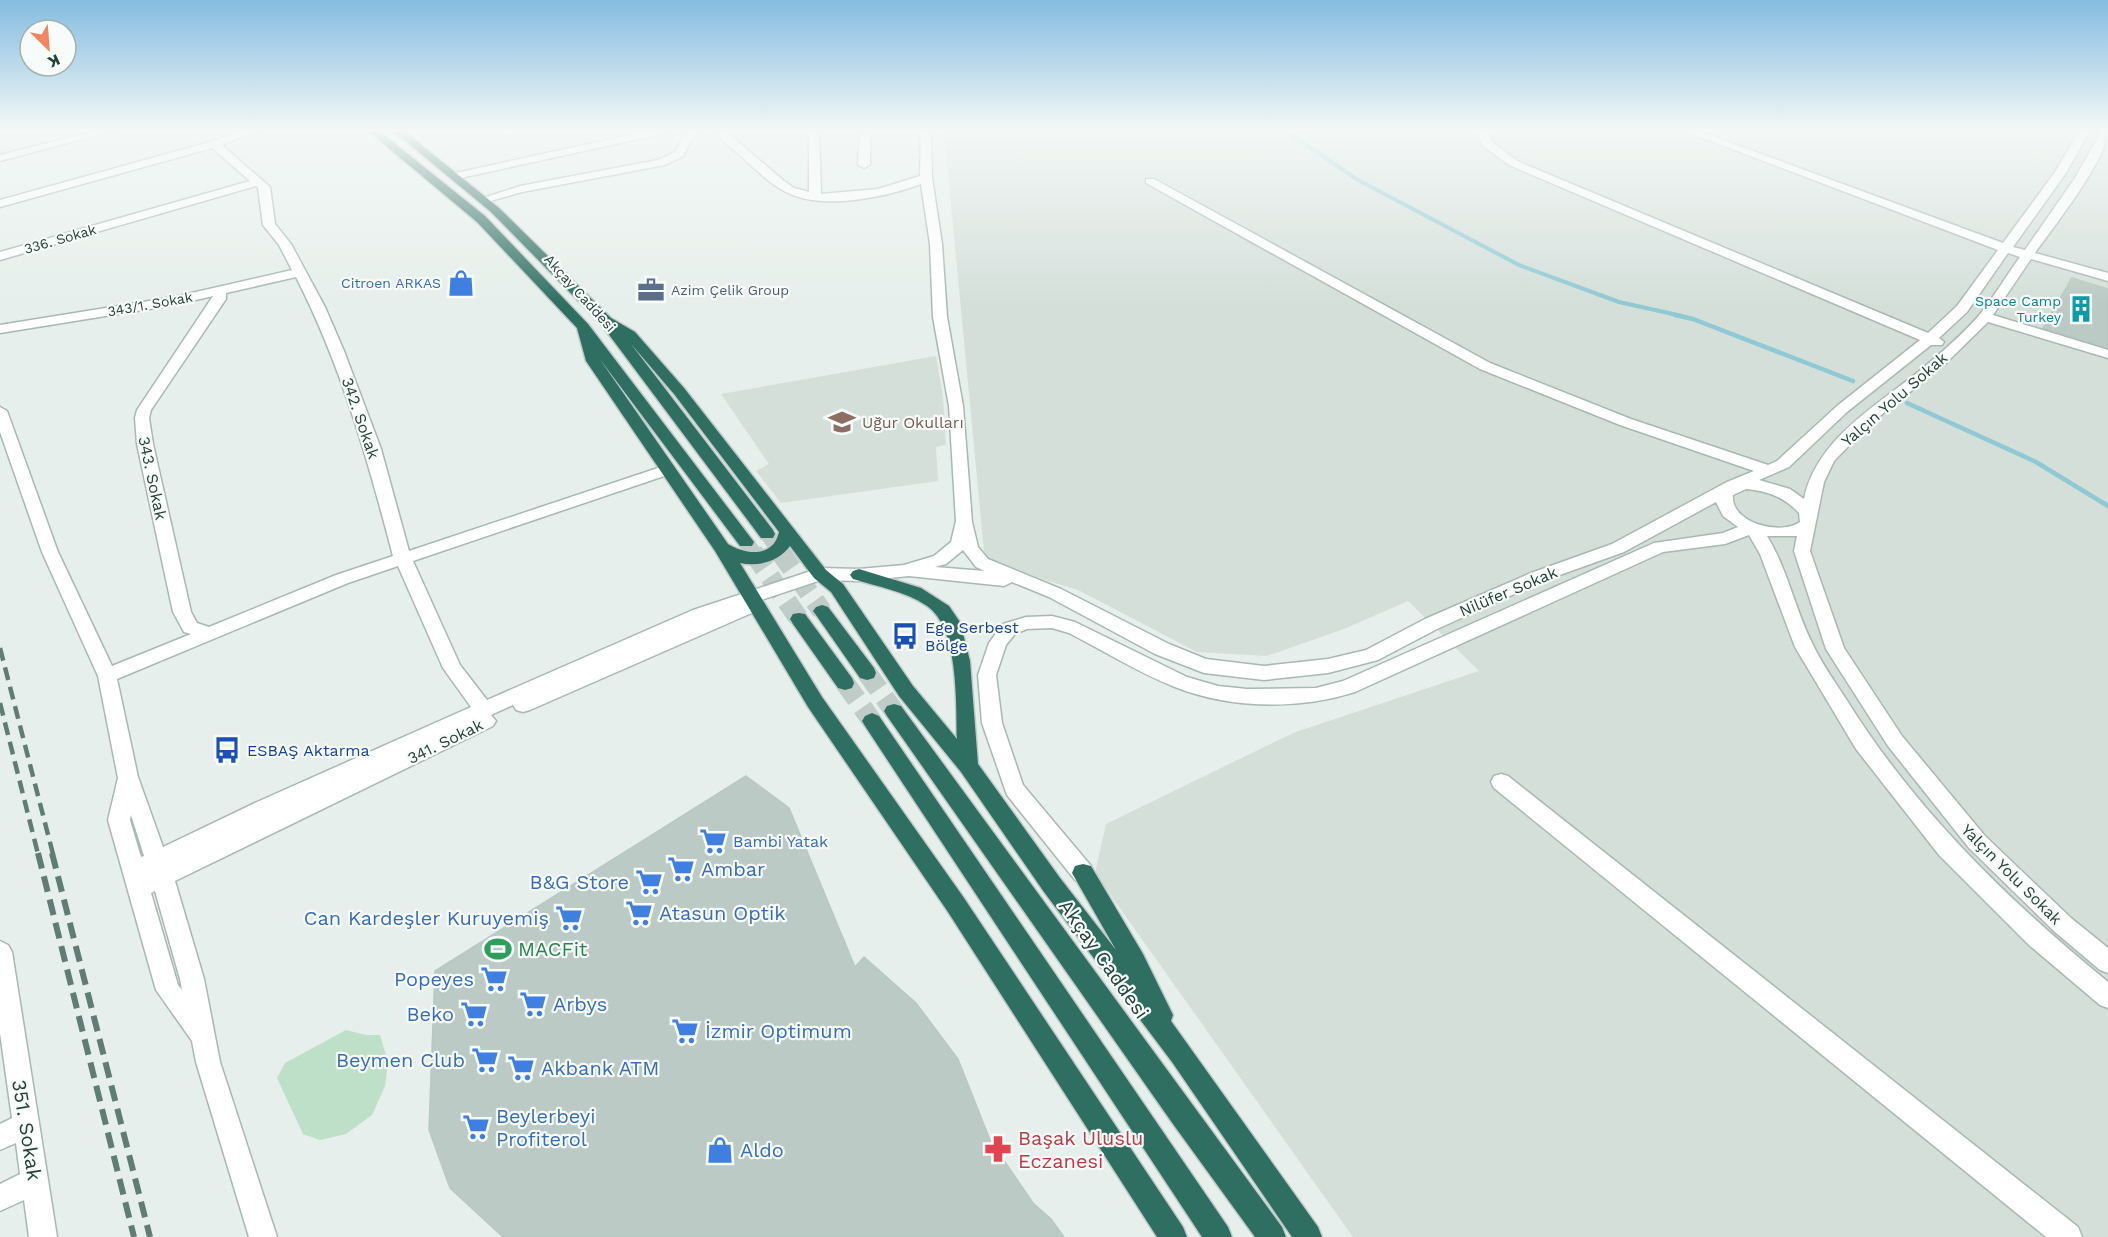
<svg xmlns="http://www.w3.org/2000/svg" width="2108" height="1237" viewBox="0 0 2108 1237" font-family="'Work Sans',sans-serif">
	<rect width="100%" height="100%" fill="#e6efeb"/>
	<g fill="#d4dfda">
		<polygon points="944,130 2108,130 2108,1237 1353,1237 1095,873 1106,824 1293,733 1479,671 1408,601 1344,629 1267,656 1197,652 1078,590 985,562"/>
		<polygon points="936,356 943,397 946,445 936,447 938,481 781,503 756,471 769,464 721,394"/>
	</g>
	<polygon fill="#bfe0c8" points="346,1030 366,1035 380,1035 388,1062 385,1086 372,1115 346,1134 320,1140 303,1134 277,1078 285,1063"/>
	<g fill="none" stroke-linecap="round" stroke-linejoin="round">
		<polyline stroke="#8ec9d4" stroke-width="4" points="1284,130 1358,180 1519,265 1619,302 1682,316"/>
		<g stroke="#8ec9d4" stroke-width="4.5">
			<polyline points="1675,315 1693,319 1853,381"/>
			<polyline points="1907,403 2036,462 2108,506"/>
		</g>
	</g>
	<g fill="#bbcac4" stroke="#b8c9c2" stroke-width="1.5">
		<polygon points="2072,278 2108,289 2108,348 2043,328"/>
		<polygon points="746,776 789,808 855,967 864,957 916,1003 958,1059 990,1140 1033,1203 1051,1219 1064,1237 503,1237 450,1188 429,1130 435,971"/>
	</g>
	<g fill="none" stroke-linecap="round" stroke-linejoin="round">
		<g stroke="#bfccc8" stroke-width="15" stroke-dasharray="15 8" stroke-linecap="butt">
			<polyline points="767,534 781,553"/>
			<polyline points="746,542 754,553"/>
		</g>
		<g stroke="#bfccc8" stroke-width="20" stroke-dasharray="20 10" stroke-linecap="butt">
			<polyline points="753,552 799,619"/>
			<polyline points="780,552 822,611"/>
			<polyline points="867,673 894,711"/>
			<polyline points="845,683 872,721"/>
		</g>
		<defs>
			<g id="minor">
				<polygon points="99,130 116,130 0,161 0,155"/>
				<path d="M244,130H259L222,145L270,187L275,224L291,244L325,307L344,351L381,449L409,551L667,465L675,470L673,473L413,561L460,665L487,700L693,610L820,568L859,569L904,565L934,556L951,542L956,521L949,406L933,317L930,244L921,184C886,197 821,211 786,192C770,184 756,170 743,158C733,149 721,140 713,130H724L784,181L794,188L809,192V130H819L821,194L878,189L920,176L921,130H931L932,178L942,244L947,317L963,406L972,522L978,547L988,559L1061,589L1169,644L1206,659L1264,666L1328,659L1366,650L1425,619L1531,573L1612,544L1727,482L1754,471L1620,425L1480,369L1146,183V179H1154L1490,363L1631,419L1768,465L1777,461L1837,406L1920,340L1509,165L1483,146L1477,130H1487L1492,142L1517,161L1928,333L1957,306L1998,250L1682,130H1696L2003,243L2055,172L2080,130H2090L2066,173L2013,247L2025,250L2075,178L2102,130H2108C2108,158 2053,228 2035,253L2108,273V281L2031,259L1993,315L2108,350V358L1988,322L1945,364L1871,423L1834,461L1824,482L1810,551L1844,648L1902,736L1985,836L2071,918L2108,948V973L2100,970L2055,932L1969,848L1888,746L1826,649L1794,551L1797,536H1767C1788,570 1795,610 1813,645C1822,664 1835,682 1846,699C1915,810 2008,900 2108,982V1008L2100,1005L2029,945L1939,855L1856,749L1795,647L1760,554L1749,535L1725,544L1663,552L1355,692C1298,710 1231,709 1175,687C1139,673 1104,651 1069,633L1052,628L1027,629L1015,634L1006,645L996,675L1002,723L1023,785L1091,866L1094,873L1091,880L1083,882L1075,880L1007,795L982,723L978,675L989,643L1003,624L1026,617L1052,616L1075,622L1187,677L1218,686L1247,689L1316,688L1343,681L1654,543L1723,533L1738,527L1723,516L1716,502L1624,552L1543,581L1437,629L1378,660L1328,673L1264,680L1204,673L1155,654L1049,597L1012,582L1004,586L909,576L859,581L821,580L752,603L757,608L754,612L530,710L523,712L516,710L513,705L491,715L496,721L493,726L175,881L204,979L220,1062L277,1237H249L196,1062L192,1041L156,990L108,820L118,778L98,676L42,552L0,432V407L7,411L58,552L112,666L191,634L184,632L173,612L137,444L135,418L137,410L213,296L174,305L0,333V325L174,297L292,270L279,245L263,225L258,188L256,186L0,260V252L250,181L212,148L0,207V200L210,142ZM2008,253L2020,257C2007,275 1995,295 1981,313C1968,329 1951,344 1935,358C1888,400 1818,433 1804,499L1790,489L1759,480L1789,467L1847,412L1931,345H1942L1944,342L1939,338L1967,312ZM296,277C341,365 368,460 393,556L336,575L209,627L197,623L191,612L153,444L149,418L151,410L226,299V293ZM1746,489C1768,491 1784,497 1799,513L1800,522C1781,536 1730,523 1733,495ZM963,550L976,567L985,571L935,567L946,564ZM398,566L443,668L471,707L257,802L163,847L138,777L117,679L348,583ZM131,815L144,856L141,857L130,820ZM155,891L180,979L182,990L178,985L151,893Z"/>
				<polygon points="652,130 671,130 666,133 456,179 450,176 456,173"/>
				<polygon points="688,130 697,131 683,156 665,165 522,192 483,203 477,200 520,186 658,160 675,152"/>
				<polygon points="860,130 870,130 870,165 864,168 858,165"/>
				<polygon points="1501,774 1508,776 2078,1227 2082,1237 2046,1237 1494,788 1491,782 1494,776"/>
				<polygon points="0,941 8,945 12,952 57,1237 29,1237 24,1200 0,1211 0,1184 20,1174 16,1143 0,1150 0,1124 12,1118 0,1033"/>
			</g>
			<g id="highway">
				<path d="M367,130H378L485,216L588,324L754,542L752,546H740L599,358L728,544C746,555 773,558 779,532L674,394L631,344L773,530L775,534L773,538H761L601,324L491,212L392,130H403L499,208L611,318L635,332L684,388L826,570L843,584L913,686L957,739C956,703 959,628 927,606C905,591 878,587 853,579L850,575L853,571L859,569L921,588L949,606L960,622L970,661L978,764L1060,878L1116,950L1072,873L1075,866L1083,864L1091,866L1143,954L1173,1015L1171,1021L1318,1227L1322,1237H1292L1172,1062L1044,892L961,772L899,696L831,592L814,578L790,546C778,562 758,567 740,563L822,697L964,898L1183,1227L1187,1237H1157L948,912L808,707L715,551L586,361L577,328L477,222Z"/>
				<polygon points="822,605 828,607 874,668 876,673 874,678 867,680 860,678 816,615 813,611 816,607"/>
				<polygon points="799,613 805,614 852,678 854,683 852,688 845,690 838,688 793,624 790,619 793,614"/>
				<polygon points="894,704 901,706 1282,1227 1286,1237 1255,1237 1173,1124 887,716 884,711 887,706"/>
				<polygon points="872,713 879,716 1228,1227 1232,1237 1202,1237 865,726 862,721 865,716"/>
			</g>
		</defs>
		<use href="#minor" stroke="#a8b8b2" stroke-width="3"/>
		<use href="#highway" stroke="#c2cac8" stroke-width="3"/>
		<use href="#minor" fill="#fff" fill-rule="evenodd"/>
		<use href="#highway" fill="#2f6f62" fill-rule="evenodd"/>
		<g stroke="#5f7d75" stroke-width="4.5" stroke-dasharray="13 7" stroke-linecap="butt">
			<polyline points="0,648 53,854"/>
			<polyline points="0,703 38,854"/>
		</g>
		<g stroke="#5f7d75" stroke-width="6" stroke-dasharray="16 8" stroke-linecap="butt">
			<polyline points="38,853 134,1237"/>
			<polyline points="52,853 150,1237"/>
		</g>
	</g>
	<linearGradient id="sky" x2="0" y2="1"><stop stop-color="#84bce0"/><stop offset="0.43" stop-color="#f4f8f6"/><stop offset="1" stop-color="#f4f8f6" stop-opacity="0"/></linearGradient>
	<rect width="2108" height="303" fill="url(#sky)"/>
	<defs>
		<symbol id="shop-bare" viewBox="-9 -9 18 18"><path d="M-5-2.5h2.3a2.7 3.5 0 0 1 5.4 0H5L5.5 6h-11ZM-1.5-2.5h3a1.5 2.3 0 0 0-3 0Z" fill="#3f7fe0" stroke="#f7fbf9" stroke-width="2.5" paint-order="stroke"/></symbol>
		<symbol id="office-bare" viewBox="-9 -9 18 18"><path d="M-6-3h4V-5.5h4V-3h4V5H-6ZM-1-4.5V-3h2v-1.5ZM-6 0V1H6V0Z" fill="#5c6f8a" stroke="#f7fbf9" stroke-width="2.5" paint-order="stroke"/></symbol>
		<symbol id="building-bare" viewBox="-9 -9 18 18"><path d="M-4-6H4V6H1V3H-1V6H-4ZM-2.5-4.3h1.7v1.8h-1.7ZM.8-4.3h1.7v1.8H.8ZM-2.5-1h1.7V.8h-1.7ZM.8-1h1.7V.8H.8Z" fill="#0f9aa8" stroke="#f7fbf9" stroke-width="2.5" paint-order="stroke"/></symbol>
		<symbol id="school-bare" viewBox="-9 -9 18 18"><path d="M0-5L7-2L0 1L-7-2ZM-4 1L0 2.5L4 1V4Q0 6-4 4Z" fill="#8d6e63" stroke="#f7fbf9" stroke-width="2.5" paint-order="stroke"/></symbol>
		<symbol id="bus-bare" viewBox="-9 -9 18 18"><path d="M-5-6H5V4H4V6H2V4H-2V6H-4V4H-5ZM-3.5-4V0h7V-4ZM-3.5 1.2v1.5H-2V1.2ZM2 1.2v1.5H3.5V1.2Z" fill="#1a4fb4" stroke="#f7fbf9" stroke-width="2.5" paint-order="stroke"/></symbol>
		<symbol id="supermarket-bare" viewBox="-9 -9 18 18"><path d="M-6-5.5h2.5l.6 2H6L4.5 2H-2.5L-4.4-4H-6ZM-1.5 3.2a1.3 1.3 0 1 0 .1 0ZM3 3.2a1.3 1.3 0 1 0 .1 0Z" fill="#3f7fe0" stroke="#f7fbf9" stroke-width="2.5" paint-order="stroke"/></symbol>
		<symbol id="stadium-bare" viewBox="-9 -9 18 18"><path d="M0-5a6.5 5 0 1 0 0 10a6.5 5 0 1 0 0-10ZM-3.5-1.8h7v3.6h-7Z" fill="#2e9e5b" stroke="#f7fbf9" stroke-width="2.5" paint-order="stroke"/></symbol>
		<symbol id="pharmacy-bare" viewBox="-9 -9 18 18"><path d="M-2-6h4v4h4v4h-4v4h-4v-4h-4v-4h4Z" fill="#e0444e" stroke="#f7fbf9" stroke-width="2.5" paint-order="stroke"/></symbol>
	</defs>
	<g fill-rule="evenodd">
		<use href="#shop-bare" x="442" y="264" width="38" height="38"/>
		<use href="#office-bare" x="632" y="271" width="38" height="38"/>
		<use href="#building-bare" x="2062" y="290" width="38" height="38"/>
		<use href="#school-bare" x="823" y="403" width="38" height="38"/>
		<use href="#bus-bare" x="886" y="617" width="38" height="38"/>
		<use href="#bus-bare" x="208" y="731" width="38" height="38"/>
		<use href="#supermarket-bare" x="694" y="822" width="38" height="38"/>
		<use href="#supermarket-bare" x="662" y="850" width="38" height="38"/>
		<use href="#supermarket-bare" x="630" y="863" width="38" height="38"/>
		<use href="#supermarket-bare" x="620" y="894" width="38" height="38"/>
		<use href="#supermarket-bare" x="550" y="899" width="38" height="38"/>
		<use href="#stadium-bare" x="479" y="930" width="38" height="38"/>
		<use href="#supermarket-bare" x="475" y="960" width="38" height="38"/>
		<use href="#supermarket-bare" x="514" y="985" width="38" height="38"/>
		<use href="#supermarket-bare" x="455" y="995" width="38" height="38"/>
		<use href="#supermarket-bare" x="666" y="1012" width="38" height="38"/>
		<use href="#supermarket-bare" x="466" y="1041" width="38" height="38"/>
		<use href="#supermarket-bare" x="502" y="1049" width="38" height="38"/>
		<use href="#supermarket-bare" x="457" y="1108" width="38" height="38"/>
		<use href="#pharmacy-bare" x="979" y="1130" width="38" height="38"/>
		<use href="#shop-bare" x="701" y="1131" width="38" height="38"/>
	</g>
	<g text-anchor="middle" stroke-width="4.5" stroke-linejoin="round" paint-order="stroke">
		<g font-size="14" fill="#24423a" stroke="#f7fbf9">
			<text transform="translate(60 239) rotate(-16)" y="5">336. Sokak</text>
			<text transform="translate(580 293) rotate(48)" y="5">Akçay Caddesi</text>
			<text transform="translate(150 304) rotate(-10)" y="5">343/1. Sokak</text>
		</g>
		<g font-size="14" fill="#366cbe" stroke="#f7fbf9" text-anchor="end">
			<text x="441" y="288">Citroen ARKAS</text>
		</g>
		<g font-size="14" fill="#4e5e75" stroke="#f7fbf9" text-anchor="start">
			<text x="671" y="295">Azim Çelik Group</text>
		</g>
		<g font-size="14" fill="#0d838f" stroke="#f7fbf9" text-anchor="end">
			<text x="2061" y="306">Space Camp<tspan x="2061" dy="16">Turkey</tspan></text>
		</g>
		<g font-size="16" fill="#24423a" stroke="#f7fbf9">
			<text transform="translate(1894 399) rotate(-41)" y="6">Yalçın Yolu Sokak</text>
			<text transform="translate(361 418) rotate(71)" y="6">342. Sokak</text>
			<text transform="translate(153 478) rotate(78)" y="6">343. Sokak</text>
			<text transform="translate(1508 591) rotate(-23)" y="6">Nilüfer Sokak</text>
			<text transform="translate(445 741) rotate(-26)" y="6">341. Sokak</text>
			<text transform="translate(2012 874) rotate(45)" y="6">Yalçın Yolu Sokak</text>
		</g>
		<g font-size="16" fill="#785e54" stroke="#f7fbf9" text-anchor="start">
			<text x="862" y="428">Uğur Okulları</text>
		</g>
		<g font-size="16" fill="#164399" stroke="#f7fbf9" text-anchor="start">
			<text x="925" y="633">Ege Serbest<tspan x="925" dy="18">Bölge</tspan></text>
			<text x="247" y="756">ESBAŞ Aktarma</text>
		</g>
		<g font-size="16" fill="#366cbe" stroke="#f7fbf9" text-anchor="start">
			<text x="733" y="847">Bambi Yatak</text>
		</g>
		<g font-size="20" fill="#366cbe" stroke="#f7fbf9" text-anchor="start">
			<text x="701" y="876">Ambar</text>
			<text x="629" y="889" text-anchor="end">B&amp;G Store</text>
			<text x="659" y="920">Atasun Optik</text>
			<text x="549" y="925" text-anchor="end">Can Kardeşler Kuruyemiş</text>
			<text x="474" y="986" text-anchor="end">Popeyes</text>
			<text x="553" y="1011">Arbys</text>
			<text x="454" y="1021" text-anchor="end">Beko</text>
			<text x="705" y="1038">İzmir Optimum</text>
			<text x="465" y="1067" text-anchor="end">Beymen Club</text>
			<text x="541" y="1075">Akbank ATM</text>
			<text x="496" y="1123">Beylerbeyi<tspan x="496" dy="23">Profiterol</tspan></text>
			<text x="740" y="1157">Aldo</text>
		</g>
		<g font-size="20" fill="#27864d" stroke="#f7fbf9" text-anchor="start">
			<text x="518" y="956">MACFit</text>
		</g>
		<g font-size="20" fill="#24423a" stroke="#f7fbf9">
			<text transform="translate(1104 959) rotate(55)" y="7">Akçay Caddesi</text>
			<text transform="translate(27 1130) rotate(81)" y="7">351. Sokak</text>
		</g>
		<g font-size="20" fill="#be3a42" stroke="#f7fbf9" text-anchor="start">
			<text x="1018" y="1145">Başak Uluslu<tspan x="1018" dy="23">Eczanesi</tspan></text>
		</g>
	</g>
	<g transform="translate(48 48) rotate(155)"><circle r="28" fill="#f7fbf9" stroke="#a3b1ad" stroke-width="1.5"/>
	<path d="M0-4.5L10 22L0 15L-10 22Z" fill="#f4845f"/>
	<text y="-9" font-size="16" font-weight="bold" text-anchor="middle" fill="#24423a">K</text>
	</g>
</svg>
